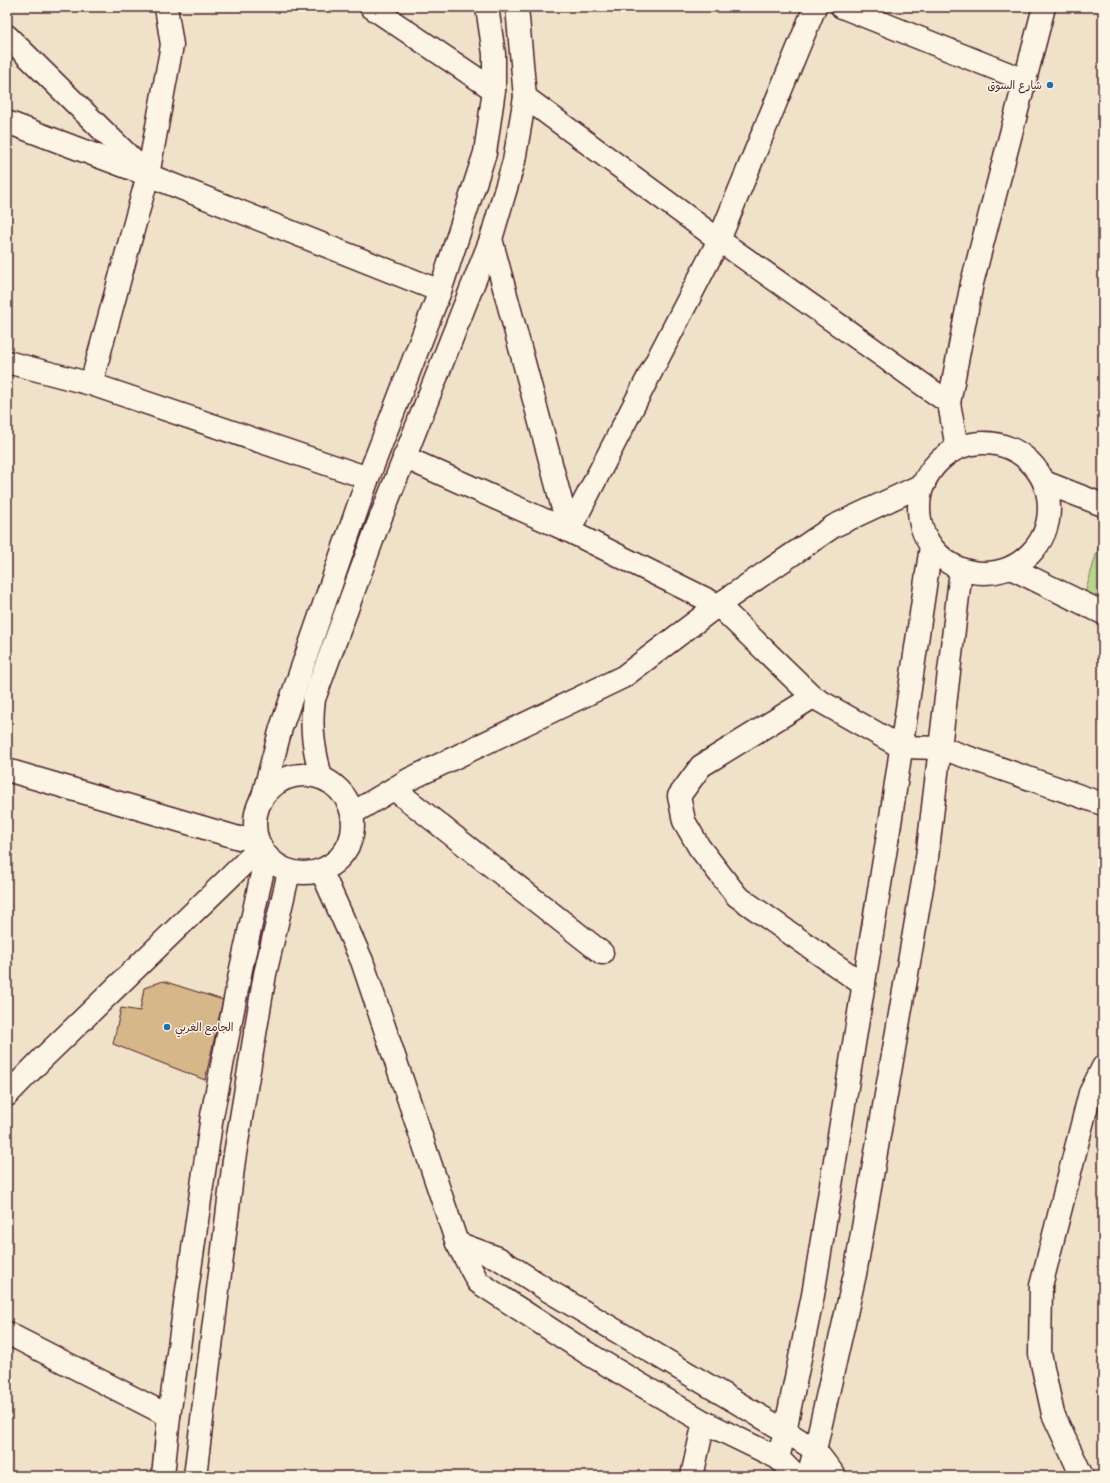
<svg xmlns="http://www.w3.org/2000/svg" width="1110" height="1483" viewBox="0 0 1110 1483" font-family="Sriracha,'Playpen Sans Arabic',sans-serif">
	<rect width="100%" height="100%" fill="#f0e2c9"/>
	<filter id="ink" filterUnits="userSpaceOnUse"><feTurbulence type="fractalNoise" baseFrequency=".025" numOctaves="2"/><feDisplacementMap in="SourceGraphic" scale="8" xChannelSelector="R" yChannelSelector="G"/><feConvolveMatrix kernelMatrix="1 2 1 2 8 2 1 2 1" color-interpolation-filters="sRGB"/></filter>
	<g filter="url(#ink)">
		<polygon fill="#b9d58d" stroke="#827a5c" points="1102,534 1103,534 1103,608 1083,600"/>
		<polygon fill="#d5b789" stroke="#4a1f2b" points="163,981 223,1000 205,1080 113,1044 121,1008 140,1011 144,988"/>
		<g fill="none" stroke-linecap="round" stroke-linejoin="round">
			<defs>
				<g id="minor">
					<polyline points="371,7 494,90"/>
					<polyline points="842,7 1024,80"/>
					<polyline points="7,36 143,170"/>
					<polyline points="525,97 719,240 949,403"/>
					<polyline points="7,122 148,175 440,291"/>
					<polyline points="491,239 569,531"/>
					<polyline points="7,362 91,384 368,478"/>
					<polyline points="91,384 148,175 172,45 166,7"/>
					<polyline points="404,457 569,531 718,605 813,697 901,747 941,748 1103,804"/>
					<polyline points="569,531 719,240 815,7"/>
					<polyline points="813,697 701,766 679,796 684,821 699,847 737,896 864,985"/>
					<polyline points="7,770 239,838 256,838"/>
					<polyline points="394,789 602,953"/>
					<polyline points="353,813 410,779 623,677 718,605 834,526 924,484"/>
					<polyline points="7,1095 41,1060 261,847"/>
					<polyline points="7,1333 169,1416"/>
					<polyline points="692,1476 704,1422"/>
					<polyline points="1082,1476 1053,1414 1040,1354 1041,1286 1090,1093 1103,1067"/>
				</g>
				<g id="major">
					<circle cx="984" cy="508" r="65"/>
					<polyline points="957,448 949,403 972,283 1044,7"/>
					<polyline points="1044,482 1103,505"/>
					<polyline points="1011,568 1103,613"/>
					<circle cx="304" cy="824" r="49"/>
					<path d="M321,777C314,750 310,727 314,699L377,527L491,239L514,161L525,97L517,7"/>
					<polyline points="263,796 281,728 368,478 440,291 485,153 494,90 494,54 487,7"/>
					<polyline points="321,870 362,961 457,1243 478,1282 587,1353 704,1422 778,1458 796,1476"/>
					<polyline points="457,1243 498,1258 549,1291 785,1431 815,1450 835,1476"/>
					<polyline points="778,1458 785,1431 813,1295 891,817 931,546"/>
					<polyline points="163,1476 169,1416 212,1116 241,969 266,856"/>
					<polyline points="195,1476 234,1160 265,974 289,872"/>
					<polyline points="808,1476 815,1450 855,1274 927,858 961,570"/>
				</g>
			</defs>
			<use href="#minor" stroke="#4a1f2b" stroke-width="25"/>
			<use href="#major" stroke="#4a1f2b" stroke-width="25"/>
			<use href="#minor" stroke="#fcf5e5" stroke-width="22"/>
			<use href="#major" stroke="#fcf5e5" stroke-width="22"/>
		</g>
	</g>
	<g fill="#1f6fb2" stroke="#fcf5e5" stroke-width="1.5">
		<circle cx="1050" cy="85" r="4"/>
		<circle cx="167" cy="1027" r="4"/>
	</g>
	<g text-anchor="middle" stroke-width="3" stroke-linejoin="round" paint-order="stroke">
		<g font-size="11" fill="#4a1f2b" stroke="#fcf5e5" text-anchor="end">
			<text x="1042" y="89">شارع السوق</text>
			<text x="175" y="1031" text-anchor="start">الجامع الغربي</text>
		</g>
	</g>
	<rect width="1110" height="1483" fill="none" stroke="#fcf5e5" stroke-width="24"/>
	<rect x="12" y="12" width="1086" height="1459" fill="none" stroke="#4a1f2b" stroke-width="1.5" filter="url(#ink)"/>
</svg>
